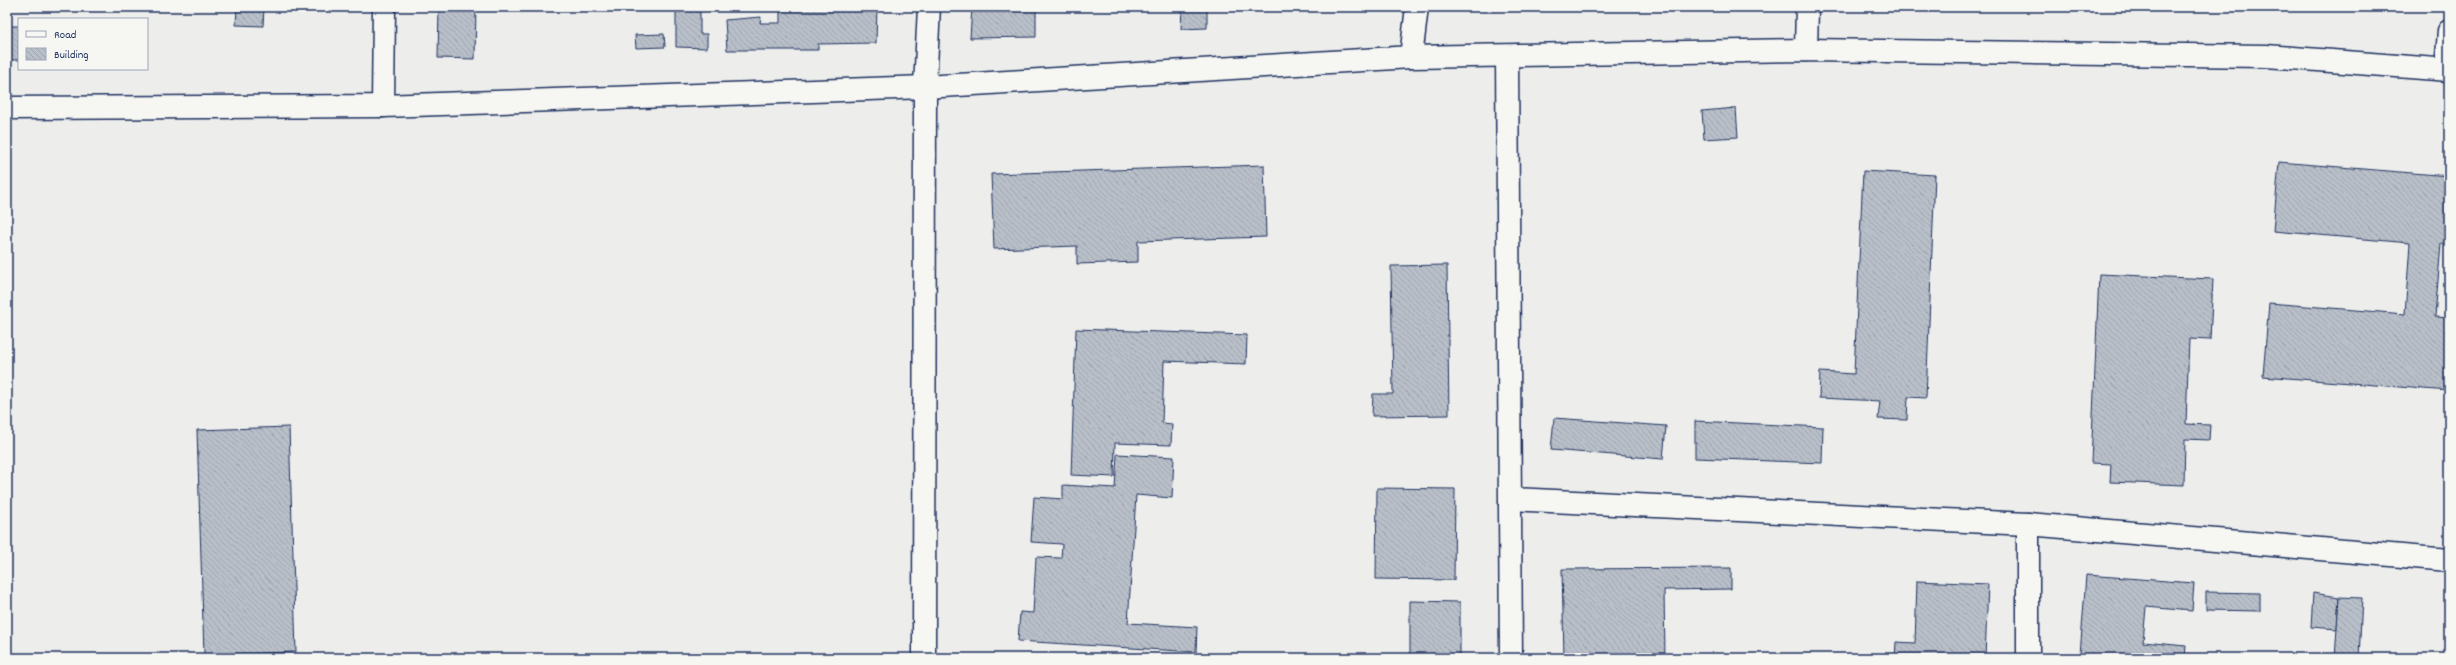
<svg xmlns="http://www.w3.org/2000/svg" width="2456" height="665" viewBox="0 0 2456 665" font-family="Dekko,sans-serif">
	<defs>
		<pattern id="building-back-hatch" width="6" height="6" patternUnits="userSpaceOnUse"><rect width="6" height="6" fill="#b9bfc8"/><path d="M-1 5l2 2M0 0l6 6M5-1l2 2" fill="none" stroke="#9ea4ae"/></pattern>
	</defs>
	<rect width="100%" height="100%" fill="#edeeec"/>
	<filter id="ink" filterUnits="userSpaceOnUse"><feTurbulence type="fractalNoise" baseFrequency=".025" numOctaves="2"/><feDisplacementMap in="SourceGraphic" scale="8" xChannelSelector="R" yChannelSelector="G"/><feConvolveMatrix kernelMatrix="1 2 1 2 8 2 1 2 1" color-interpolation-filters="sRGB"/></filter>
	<g filter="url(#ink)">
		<g fill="url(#building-back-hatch)" stroke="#1b2f5e">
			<polygon points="7,7 9,7 7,40"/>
			<polygon points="237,7 312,7 312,10 264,7 263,26 236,25"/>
			<polygon points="439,7 476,7 475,59 438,58"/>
			<polygon points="676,7 700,7 700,34 707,34 707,48 676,47"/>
			<polygon points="780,7 877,7 876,43 818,44 818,50 727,50 725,20 761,17 760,23 780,23"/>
			<polygon points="972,7 1036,7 1036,37 970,38"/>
			<polygon points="1182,7 1207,7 1207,28 1181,29"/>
			<polygon points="8,26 19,26 19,60 7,60"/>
			<polygon points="664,34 665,47 636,48 635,35"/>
			<polygon points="1736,108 1738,137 1704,139 1702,111"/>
			<polygon points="2279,162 2449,176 2449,245 2441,244 2435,317 2449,318 2449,391 2263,376 2269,303 2405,314 2410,243 2273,231"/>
			<polygon points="1264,165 1266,237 1138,241 1138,262 1077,264 1077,246 994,249 991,174"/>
			<polygon points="1863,171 1935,175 1926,398 1908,397 1907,420 1878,419 1880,401 1819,398 1820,372 1854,374"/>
			<polygon points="1447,265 1449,415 1372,416 1373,394 1393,394 1391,266"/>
			<polygon points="2099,274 2213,279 2210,340 2189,339 2186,424 2210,425 2209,440 2185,439 2184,485 2110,482 2111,464 2091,463"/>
			<polygon points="1076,329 1247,335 1246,364 1164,361 1162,423 1172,424 1171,445 1115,443 1114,477 1071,475"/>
			<polygon points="1554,418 1666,426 1663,459 1551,450"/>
			<polygon points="1695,421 1823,427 1822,463 1695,458"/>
			<polygon points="289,427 296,652 204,655 197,430"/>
			<polygon points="1117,454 1174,457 1172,498 1136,495 1128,623 1197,627 1196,652 1018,641 1020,612 1033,613 1036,557 1061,558 1062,544 1031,542 1034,497 1063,499 1063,485 1115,488"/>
			<polygon points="1377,488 1455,489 1454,580 1376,579"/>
			<polygon points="1731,568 1731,589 1664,590 1665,658 1564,658 1562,569"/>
			<polygon points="2086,575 2194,583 2192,611 2146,607 2143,642 2186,646 2185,658 2113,658 2080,655"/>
			<polygon points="1917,581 1988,584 1985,658 1895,658 1896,642 1915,643"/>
			<polygon points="2206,592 2260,593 2260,611 2206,610"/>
			<polygon points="2313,593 2339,597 2337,629 2311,627"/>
			<polygon points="2339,597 2362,598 2359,658 2335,658"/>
			<polygon points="1410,601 1460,602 1460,658 1410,658"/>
		</g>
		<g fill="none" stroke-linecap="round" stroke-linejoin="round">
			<defs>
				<g id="street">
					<polyline points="1806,50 1807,7"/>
					<polyline points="1411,57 1417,7"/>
					<polyline points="1507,57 1511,658"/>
					<polyline points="2446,69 2449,31"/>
					<polyline points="383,106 384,7"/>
					<polyline points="7,108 383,106 925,87 1411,57 1806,50 2266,56 2449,70"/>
					<polyline points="1511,499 2028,524 2449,560"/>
					<polyline points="2028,524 2028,658"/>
					<polyline points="924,658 925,87 929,7"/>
				</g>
			</defs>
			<use href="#street" stroke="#1b2f5e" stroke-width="25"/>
			<use href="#street" stroke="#f6f6f2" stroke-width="22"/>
		</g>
	</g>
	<rect width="2456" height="665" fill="none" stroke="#f6f6f2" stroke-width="24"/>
	<rect x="12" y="12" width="2432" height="641" fill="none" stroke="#1b2f5e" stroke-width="1.5" filter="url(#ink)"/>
	<rect x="18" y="18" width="130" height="52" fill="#f6f6f2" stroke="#9ea6b7"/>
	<rect x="26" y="31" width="20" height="6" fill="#f6f6f2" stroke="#9ea6b7"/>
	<text x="54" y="38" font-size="12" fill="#1b2f5e">Road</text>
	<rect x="26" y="48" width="20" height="12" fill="url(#building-back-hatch)" stroke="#9ea6b7"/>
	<text x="54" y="58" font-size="12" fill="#1b2f5e">Building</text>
</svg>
